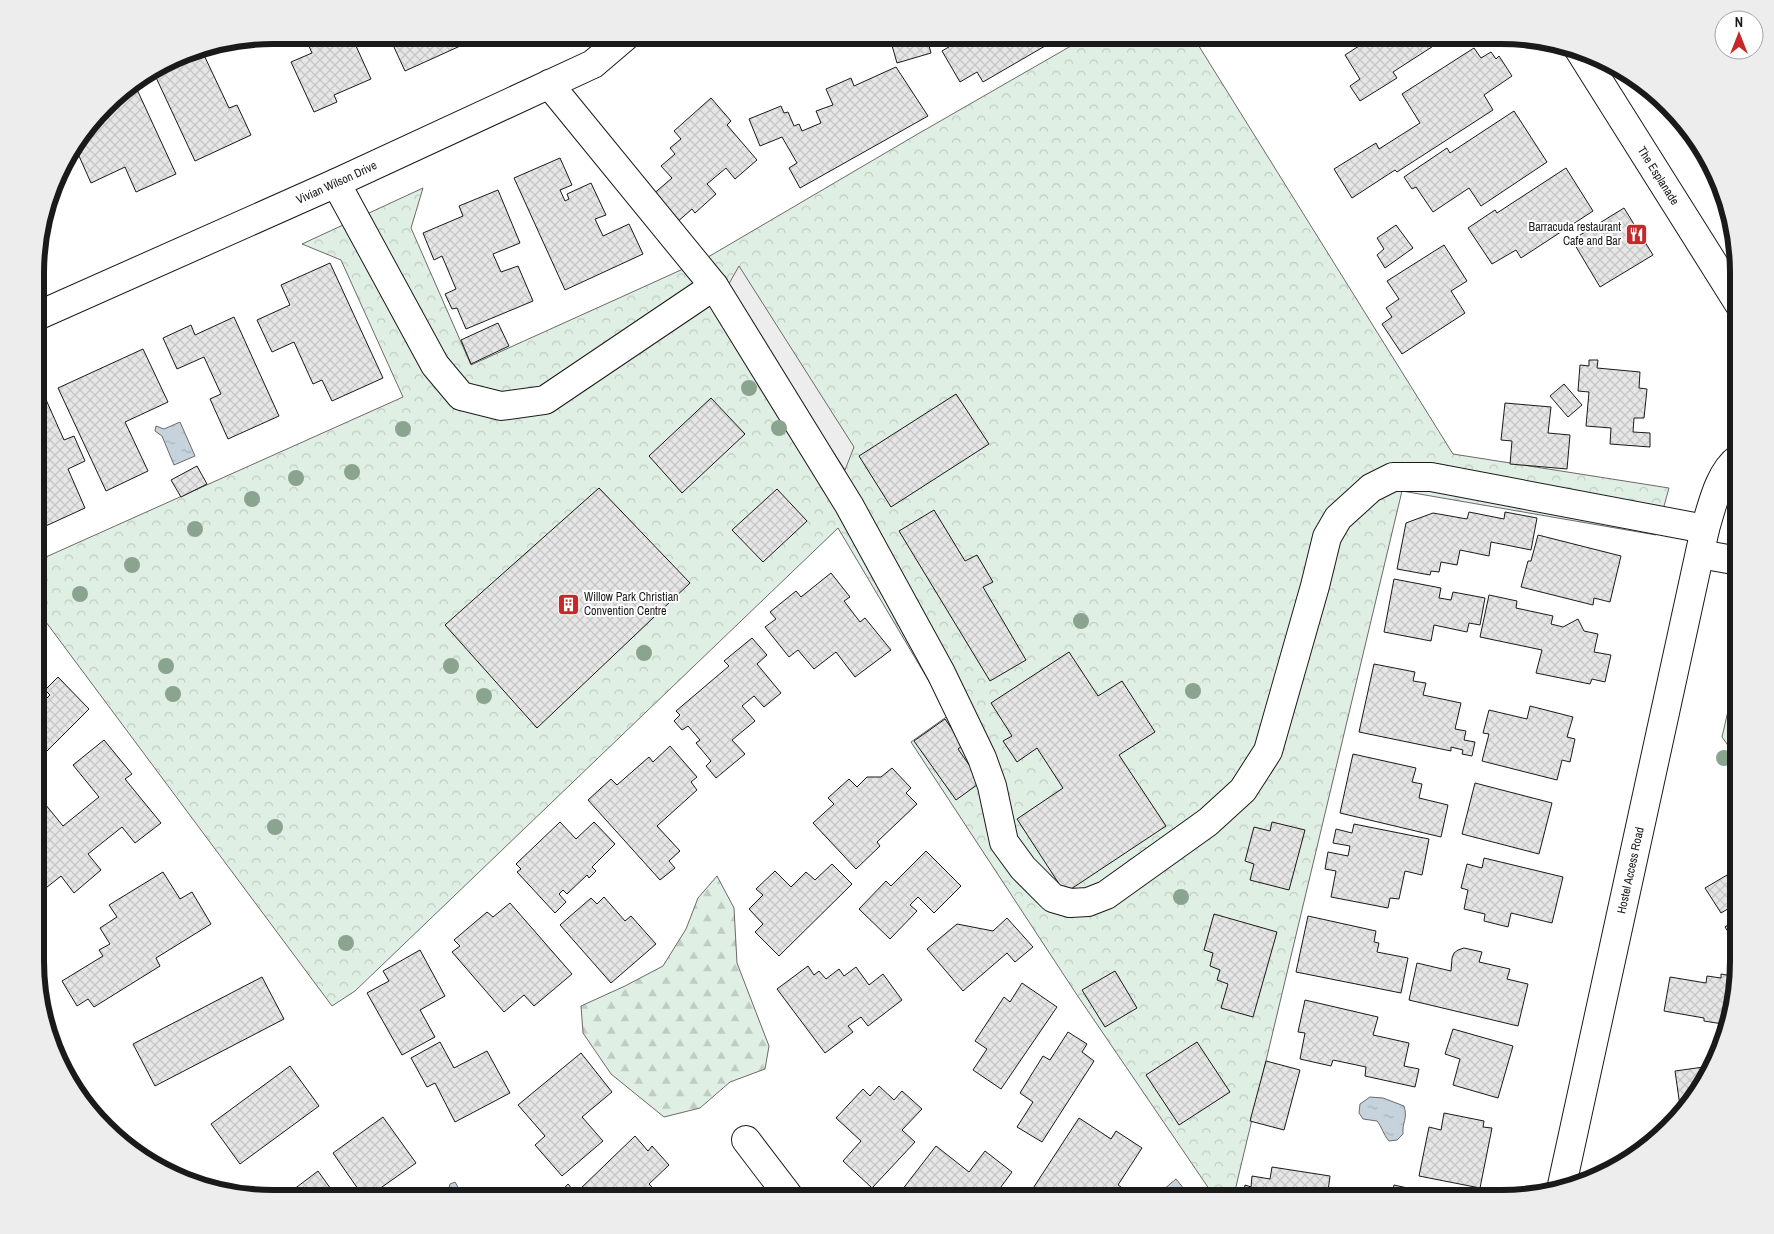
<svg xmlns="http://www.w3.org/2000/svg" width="1774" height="1234" viewBox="0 0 1774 1234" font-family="'Archivo Narrow',sans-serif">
	<defs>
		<pattern id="forest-firs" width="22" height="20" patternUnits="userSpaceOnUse" patternTransform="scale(1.25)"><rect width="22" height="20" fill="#e0efe3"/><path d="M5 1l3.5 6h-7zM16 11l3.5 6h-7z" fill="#c0ccc2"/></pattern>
		<pattern id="park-crowns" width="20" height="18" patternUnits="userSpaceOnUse" patternTransform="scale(1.25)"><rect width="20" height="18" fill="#e0efe3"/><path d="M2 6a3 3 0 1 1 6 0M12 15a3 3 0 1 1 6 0" fill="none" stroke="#c0ccc2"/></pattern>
		<pattern id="water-ripples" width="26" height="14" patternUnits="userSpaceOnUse" patternTransform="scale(1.25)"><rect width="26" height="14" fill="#c6d2dc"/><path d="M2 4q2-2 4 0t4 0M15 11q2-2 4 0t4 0" fill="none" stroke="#aab4bc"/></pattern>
		<pattern id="building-cross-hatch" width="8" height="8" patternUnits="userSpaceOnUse" patternTransform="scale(1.25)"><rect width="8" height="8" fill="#e6e6e6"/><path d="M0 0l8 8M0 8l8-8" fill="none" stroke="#c5c5c5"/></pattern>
	</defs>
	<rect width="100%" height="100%" fill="#fff"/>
	<polygon fill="url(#forest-firs)" stroke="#6a6a6a" points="717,876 734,908 737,963 769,1046 765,1069 730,1082 700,1108 664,1117 611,1074 583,1033 581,1006 625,986 663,966 686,929 698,898"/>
	<g fill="url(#park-crowns)" stroke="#6a6a6a">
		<polygon points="1090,35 1192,35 1453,454 1669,488 1656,535 1402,491 1233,1199 1216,1199 1077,995 911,742 949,715 838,528 355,991 332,1006 37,610 37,561 403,397 341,260 302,244 423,188 411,228 471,365 703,260 916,135"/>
		<polygon points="1739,663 1739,761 1722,737"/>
	</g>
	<polygon fill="#ededed" stroke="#6a6a6a" points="739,266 854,447 845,470 726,289"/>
	<g fill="url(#water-ripples)" stroke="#6a6a6a">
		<polygon points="180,422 195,456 174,465 162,436 155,431 156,426 164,429"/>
		<path d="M1370,1097L1383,1098L1404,1106C1408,1119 1402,1122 1403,1134L1397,1140L1389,1141C1383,1134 1382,1127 1377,1121L1363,1119L1359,1113L1360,1104Z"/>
		<polygon points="1176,1179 1189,1195 1185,1199 1152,1199"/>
		<polygon points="455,1182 465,1199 446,1199 450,1184"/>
	</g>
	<g fill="url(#building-cross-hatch)" stroke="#1a1a1a">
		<polygon points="304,35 351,35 371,79 334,95 337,102 314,112 291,62 312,53"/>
		<polygon points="403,35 466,35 469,42 405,71 393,45 405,39"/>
		<polygon points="916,35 926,35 931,53 897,63 891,42"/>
		<polygon points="969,35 988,35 991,41 1000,35 1064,35 983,82 977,72 960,82 942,51"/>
		<polygon points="1284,35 1305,35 1289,44"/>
		<polygon points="1376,35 1434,35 1438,43 1393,72 1397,78 1360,101 1350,86 1360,79 1345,55"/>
		<polygon points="211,47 212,49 203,53 229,108 237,105 251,135 195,161 153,71 182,53"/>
		<polygon points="1474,48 1481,58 1491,52 1496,59 1499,56 1512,76 1484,95 1493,110 1397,172 1395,170 1352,198 1334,169 1376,143 1379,149 1420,123 1402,94"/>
		<polygon points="896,67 928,116 800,188 789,168 797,163 782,137 760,146 749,119 781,106 784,113 788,112 794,126 799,124 802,131 821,123 816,111 833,105 826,89 851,78 854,86"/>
		<polygon points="134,83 176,174 136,192 125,167 91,183 75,147 116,94"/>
		<polygon points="711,98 731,121 727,125 757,160 735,179 726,168 707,184 716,194 695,213 692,209 675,224 651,196 672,178 661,166 675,154 670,148 681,139 674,131"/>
		<polygon points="1514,111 1547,162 1481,206 1469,188 1433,212 1416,187 1412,189 1404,177 1447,148 1450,153"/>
		<polygon points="560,158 572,185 560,190 565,201 569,199 567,194 591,183 606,215 595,219 603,236 629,224 643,254 565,290 514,178"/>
		<polygon points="1566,168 1593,211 1521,258 1516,250 1492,264 1468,228 1495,210 1497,213"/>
		<polygon points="498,190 520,243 493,254 501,272 518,266 533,301 466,329 457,308 452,309 445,294 456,289 442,256 434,260 423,233 463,216 459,206"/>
		<polygon points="1624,208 1653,255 1600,287 1572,240"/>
		<polygon points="1396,225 1413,248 1385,268 1377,255 1384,249 1377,238"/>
		<polygon points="1444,245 1467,281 1451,291 1465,313 1402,354 1382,324 1392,317 1386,308 1399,299 1387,281"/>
		<polygon points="330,263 383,378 332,401 322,380 313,384 294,342 272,352 257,320 290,305 281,285"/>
		<polygon points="234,317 279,416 228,439 210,399 221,394 204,357 177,369 163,338 191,325 195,335"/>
		<polygon points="498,323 509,346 471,364 461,340"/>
		<polygon points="143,349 168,402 125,422 148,471 106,491 58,388"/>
		<polygon points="1589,360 1598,360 1597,368 1640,372 1639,388 1647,389 1644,418 1634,418 1633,432 1650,433 1650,447 1610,444 1611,428 1586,426 1589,392 1578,391 1580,365 1589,366"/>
		<polygon points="1564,384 1582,405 1568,417 1550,396"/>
		<polygon points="43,393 64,440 74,436 85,461 68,469 85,508 37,530 37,396"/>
		<polygon points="956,394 989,444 891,507 859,456"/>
		<polygon points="711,398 745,434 682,493 649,456"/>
		<polygon points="1505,403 1551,407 1548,433 1570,435 1567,469 1510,464 1512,441 1501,440"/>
		<polygon points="197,466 207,484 181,497 171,480"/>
		<polygon points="599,488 690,583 537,728 445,625"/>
		<polygon points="777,489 807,521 763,562 732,530"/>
		<polygon points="934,510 965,561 977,555 993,582 983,587 1026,660 990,681 899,531"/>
		<polygon points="1469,512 1504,519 1505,512 1537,518 1531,550 1491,542 1489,556 1460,550 1457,565 1441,562 1439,572 1431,571 1430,575 1397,569 1406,523 1433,513 1467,519"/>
		<polygon points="1538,535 1621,556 1610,602 1594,598 1593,605 1521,587 1528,561 1531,561"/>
		<polygon points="831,573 850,597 844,601 860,622 865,618 891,650 855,677 836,652 814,669 798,650 789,657 765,627 776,619 770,612 796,591 801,597"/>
		<polygon points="1394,579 1441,588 1439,598 1451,600 1453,592 1485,598 1480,625 1469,623 1467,632 1434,625 1431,641 1384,632"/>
		<polygon points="1489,595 1517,601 1516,608 1553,616 1551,624 1563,627 1578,619 1584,631 1598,634 1594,652 1611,655 1605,682 1592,679 1590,684 1536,673 1542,650 1480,637"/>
		<polygon points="752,638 767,655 757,664 781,693 764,707 754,696 742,706 755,721 732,740 745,754 716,778 706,766 711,761 696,743 700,740 688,726 682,730 674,721 680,715 676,711 729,666 724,661"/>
		<polygon points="1069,652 1098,696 1122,681 1155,732 1119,755 1166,826 1065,893 1017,819 1063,788 1037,748 1017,762 1003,741 1012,736 991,703"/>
		<polygon points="1374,664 1415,672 1413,681 1426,683 1423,695 1461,703 1455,729 1466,731 1464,740 1475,742 1472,756 1462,754 1463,750 1451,747 1451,751 1359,732"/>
		<polygon points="58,677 89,709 37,761 37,708 50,695 45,690"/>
		<polygon points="1530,706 1573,717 1567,737 1575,739 1570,762 1562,760 1557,780 1482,761 1489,734 1483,733 1489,710 1527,719"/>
		<polygon points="945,719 963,745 958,749 981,782 956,800 914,741"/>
		<polygon points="104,740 132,774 125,779 161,823 135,843 122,827 88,854 101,870 74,893 61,876 37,895 37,811 45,804 63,826 99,797 73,765"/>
		<polygon points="670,746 697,777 691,782 697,790 657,826 680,851 669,861 675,868 660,880 588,800 611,779 617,785 649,757 653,762"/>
		<polygon points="1353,754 1416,768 1412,782 1422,784 1419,798 1448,805 1441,837 1340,813"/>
		<polygon points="892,768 911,788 906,793 917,804 877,842 880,846 856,869 813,823 834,804 828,798 849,779 857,787 867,777 881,777"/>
		<polygon points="1475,783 1552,803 1539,854 1462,834"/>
		<polygon points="560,822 576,839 594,822 615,844 592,867 596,871 589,878 587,875 567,894 563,890 559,894 566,902 555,913 517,872 521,869 516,864"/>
		<polygon points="1272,822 1305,830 1289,890 1250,880 1254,864 1245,861 1254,827 1270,831"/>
		<polygon points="1354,824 1429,839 1422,875 1405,871 1399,899 1390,898 1388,908 1331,897 1336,871 1325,869 1328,852 1348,856 1350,846 1333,843 1336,829 1352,833"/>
		<polygon points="1739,836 1739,856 1730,842"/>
		<polygon points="926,851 961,886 934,913 918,897 910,905 917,911 890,939 859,909 886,881 891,886"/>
		<polygon points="1484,858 1563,877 1552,923 1511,913 1508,927 1484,921 1485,914 1464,909 1468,890 1461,888 1467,864 1482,868"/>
		<polygon points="832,864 852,884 779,956 755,932 763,924 749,909 763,895 756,889 775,871 791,887 806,872 815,880"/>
		<polygon points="1739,868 1739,948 1725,927 1738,918 1731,907 1721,913 1705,888"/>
		<polygon points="163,872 180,899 192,892 211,924 156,958 160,966 94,1007 88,999 77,1006 62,981 103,956 99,950 110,944 100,928 117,917 109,905"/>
		<polygon points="604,897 625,921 631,916 656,944 611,983 560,925 591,898 597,904"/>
		<polygon points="510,903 572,974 534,1006 524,995 504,1012 452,952 460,946 454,940 487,912 493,917"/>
		<polygon points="1214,914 1277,932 1253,1017 1221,1008 1228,984 1217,980 1220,970 1210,966 1213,953 1204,950"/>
		<polygon points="1308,916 1376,931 1374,942 1379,943 1377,952 1408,958 1401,993 1296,972"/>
		<polygon points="1007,918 1033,947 1015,962 1007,953 963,991 927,949 957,924 993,931"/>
		<polygon points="1464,948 1482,952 1479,962 1510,969 1507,979 1528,984 1518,1026 1409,1000 1417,963 1451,971 1452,958 1454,953 1458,950"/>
		<polygon points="420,950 445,996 420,1010 435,1037 402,1055 367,993 389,981 383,971"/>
		<polygon points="808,966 814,975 819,971 826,979 839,969 844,976 856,967 869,985 883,974 902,1000 868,1026 861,1017 848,1026 853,1032 825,1053 777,989"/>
		<polygon points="1115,971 1137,1008 1105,1027 1082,990"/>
		<polygon points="1721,974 1738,977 1729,1025 1704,1021 1704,1018 1664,1011 1670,977 1706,983 1707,976 1721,978"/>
		<polygon points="262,977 284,1019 155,1086 133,1044"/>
		<polygon points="1022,983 1057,1007 1001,1089 973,1070 987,1049 975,1041 1004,997 1010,1002"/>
		<polygon points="1305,1000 1378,1017 1373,1035 1409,1043 1404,1066 1419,1069 1415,1087 1365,1076 1366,1067 1333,1060 1331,1066 1300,1059 1305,1033 1298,1032"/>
		<polygon points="1453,1029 1513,1046 1498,1098 1453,1085 1460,1059 1445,1054"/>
		<polygon points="1068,1032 1087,1044 1082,1052 1094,1061 1042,1142 1017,1127 1033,1102 1020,1093 1043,1056 1050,1060"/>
		<polygon points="440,1042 454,1068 487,1051 510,1093 455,1122 435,1083 427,1087 411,1058"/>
		<polygon points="1197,1042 1230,1092 1179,1125 1146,1075"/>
		<polygon points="581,1053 612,1092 582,1117 603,1141 562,1176 535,1145 545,1136 518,1105"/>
		<polygon points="1266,1061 1300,1070 1284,1130 1250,1121"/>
		<polygon points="290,1066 319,1106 240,1164 211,1124"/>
		<polygon points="1711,1066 1690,1106 1681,1113 1675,1071"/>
		<polygon points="879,1086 894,1100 902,1091 922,1109 902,1130 915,1142 872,1188 843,1161 861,1141 836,1118 863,1089 870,1096"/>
		<polygon points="1444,1113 1484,1121 1483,1127 1492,1128 1480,1188 1419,1176 1429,1127 1441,1130"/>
		<polygon points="383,1117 416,1163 365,1199 333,1153"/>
		<polygon points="1079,1118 1111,1139 1116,1131 1142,1148 1118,1185 1138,1199 1026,1199"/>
		<polygon points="635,1136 648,1151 652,1146 669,1165 649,1184 663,1199 585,1199 586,1198 579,1190"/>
		<polygon points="936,1146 969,1172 985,1151 1012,1172 992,1199 895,1199"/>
		<polygon points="1272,1167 1330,1176 1327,1199 1243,1199 1245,1185 1251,1187 1252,1176 1270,1179"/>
		<polygon points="318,1171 338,1199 281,1199"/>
		<polygon points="568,1184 580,1199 554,1199"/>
		<polygon points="1394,1185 1457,1199 1391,1199"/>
	</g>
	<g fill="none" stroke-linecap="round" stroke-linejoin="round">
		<defs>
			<g id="minor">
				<path id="s1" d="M1578,48L1739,304"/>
				<polyline points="549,84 714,286"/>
				<polyline points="336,183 435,365 461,396 501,406 545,400 714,286 849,505 941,673 982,758 992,786 1004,842 1023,868 1053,898 1070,903 1088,902 1106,895 1208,822 1243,790 1268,751 1315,586 1327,537 1338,518 1371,488 1393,477 1431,477 1705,529"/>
				<path id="s2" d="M37,316L336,183L593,64L627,35"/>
				<polyline points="1700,554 1739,561"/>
				<polyline points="746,1140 791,1199"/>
				<path id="s3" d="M1562,1185L1705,529C1712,506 1719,472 1739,458"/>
			</g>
		</defs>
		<use href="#minor" stroke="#1a1a1a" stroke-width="30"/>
		<use href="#minor" stroke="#fff" stroke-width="28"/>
	</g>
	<g fill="#8aa48f">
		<circle cx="749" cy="388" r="8"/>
		<circle cx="779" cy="428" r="8"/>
		<circle cx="403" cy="429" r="8"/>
		<circle cx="352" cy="472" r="8"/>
		<circle cx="296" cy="478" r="8"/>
		<circle cx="252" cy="499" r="8"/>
		<circle cx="195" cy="529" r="8"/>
		<circle cx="132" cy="565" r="8"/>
		<circle cx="80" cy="594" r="8"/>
		<circle cx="1081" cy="621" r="8"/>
		<circle cx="644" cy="653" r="8"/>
		<circle cx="166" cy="666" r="8"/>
		<circle cx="451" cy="666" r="8"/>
		<circle cx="1193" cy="691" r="8"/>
		<circle cx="173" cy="694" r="8"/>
		<circle cx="484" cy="696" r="8"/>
		<circle cx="1724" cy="758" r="8"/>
		<circle cx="275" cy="827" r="8"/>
		<circle cx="1181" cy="897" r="8"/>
		<circle cx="346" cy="943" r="8"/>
	</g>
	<defs>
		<symbol id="restaurant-square" viewBox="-11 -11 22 22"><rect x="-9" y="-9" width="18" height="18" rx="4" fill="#c62828" stroke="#fff"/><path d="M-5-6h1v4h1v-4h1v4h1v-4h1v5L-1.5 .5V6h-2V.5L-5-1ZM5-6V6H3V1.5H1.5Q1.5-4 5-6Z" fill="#fff"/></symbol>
		<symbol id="building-square" viewBox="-11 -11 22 22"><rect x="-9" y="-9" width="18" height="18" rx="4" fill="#c62828" stroke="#fff"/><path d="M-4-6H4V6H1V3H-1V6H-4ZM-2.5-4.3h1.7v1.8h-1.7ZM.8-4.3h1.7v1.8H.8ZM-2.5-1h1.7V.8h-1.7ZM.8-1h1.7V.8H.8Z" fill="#fff"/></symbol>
	</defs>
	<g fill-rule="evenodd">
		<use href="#restaurant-square" x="1624" y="222" width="25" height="25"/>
		<use href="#building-square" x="556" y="592" width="25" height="25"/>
	</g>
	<g text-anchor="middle" stroke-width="4" stroke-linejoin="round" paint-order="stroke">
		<g font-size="12" fill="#1a1a1a" stroke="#fff">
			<text dy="4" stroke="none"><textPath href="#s1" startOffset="151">The Esplanade</textPath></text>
			<text dy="4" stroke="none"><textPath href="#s2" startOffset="328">Vivian Wilson Drive</textPath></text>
			<text dy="4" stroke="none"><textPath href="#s3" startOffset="322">Hostel Access Road</textPath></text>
		</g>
		<g font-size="12" fill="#1a1a1a" stroke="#fff" text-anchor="end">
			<text x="1621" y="231">Barracuda restaurant<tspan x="1621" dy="14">Cafe and Bar</tspan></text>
			<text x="584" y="601" text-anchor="start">Willow Park Christian<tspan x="584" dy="14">Convention Centre</tspan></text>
		</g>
	</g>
	<path d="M0 0H1774V1234H0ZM273 44H1501A229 229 0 0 1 1730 273V961A229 229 0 0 1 1501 1190H273A229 229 0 0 1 44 961V273A229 229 0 0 1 273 44Z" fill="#ededed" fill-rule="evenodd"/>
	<path fill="none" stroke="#1a1a1a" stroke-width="6" d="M273 44H1501A229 229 0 0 1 1730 273V961A229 229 0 0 1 1501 1190H273A229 229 0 0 1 44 961V273A229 229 0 0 1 273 44Z"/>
	<g transform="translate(1739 35)"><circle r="24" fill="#ffffff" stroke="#a3a3a3"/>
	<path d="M0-4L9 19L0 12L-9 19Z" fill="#c62828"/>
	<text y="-8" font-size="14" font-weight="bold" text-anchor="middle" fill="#1a1a1a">N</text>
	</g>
</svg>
